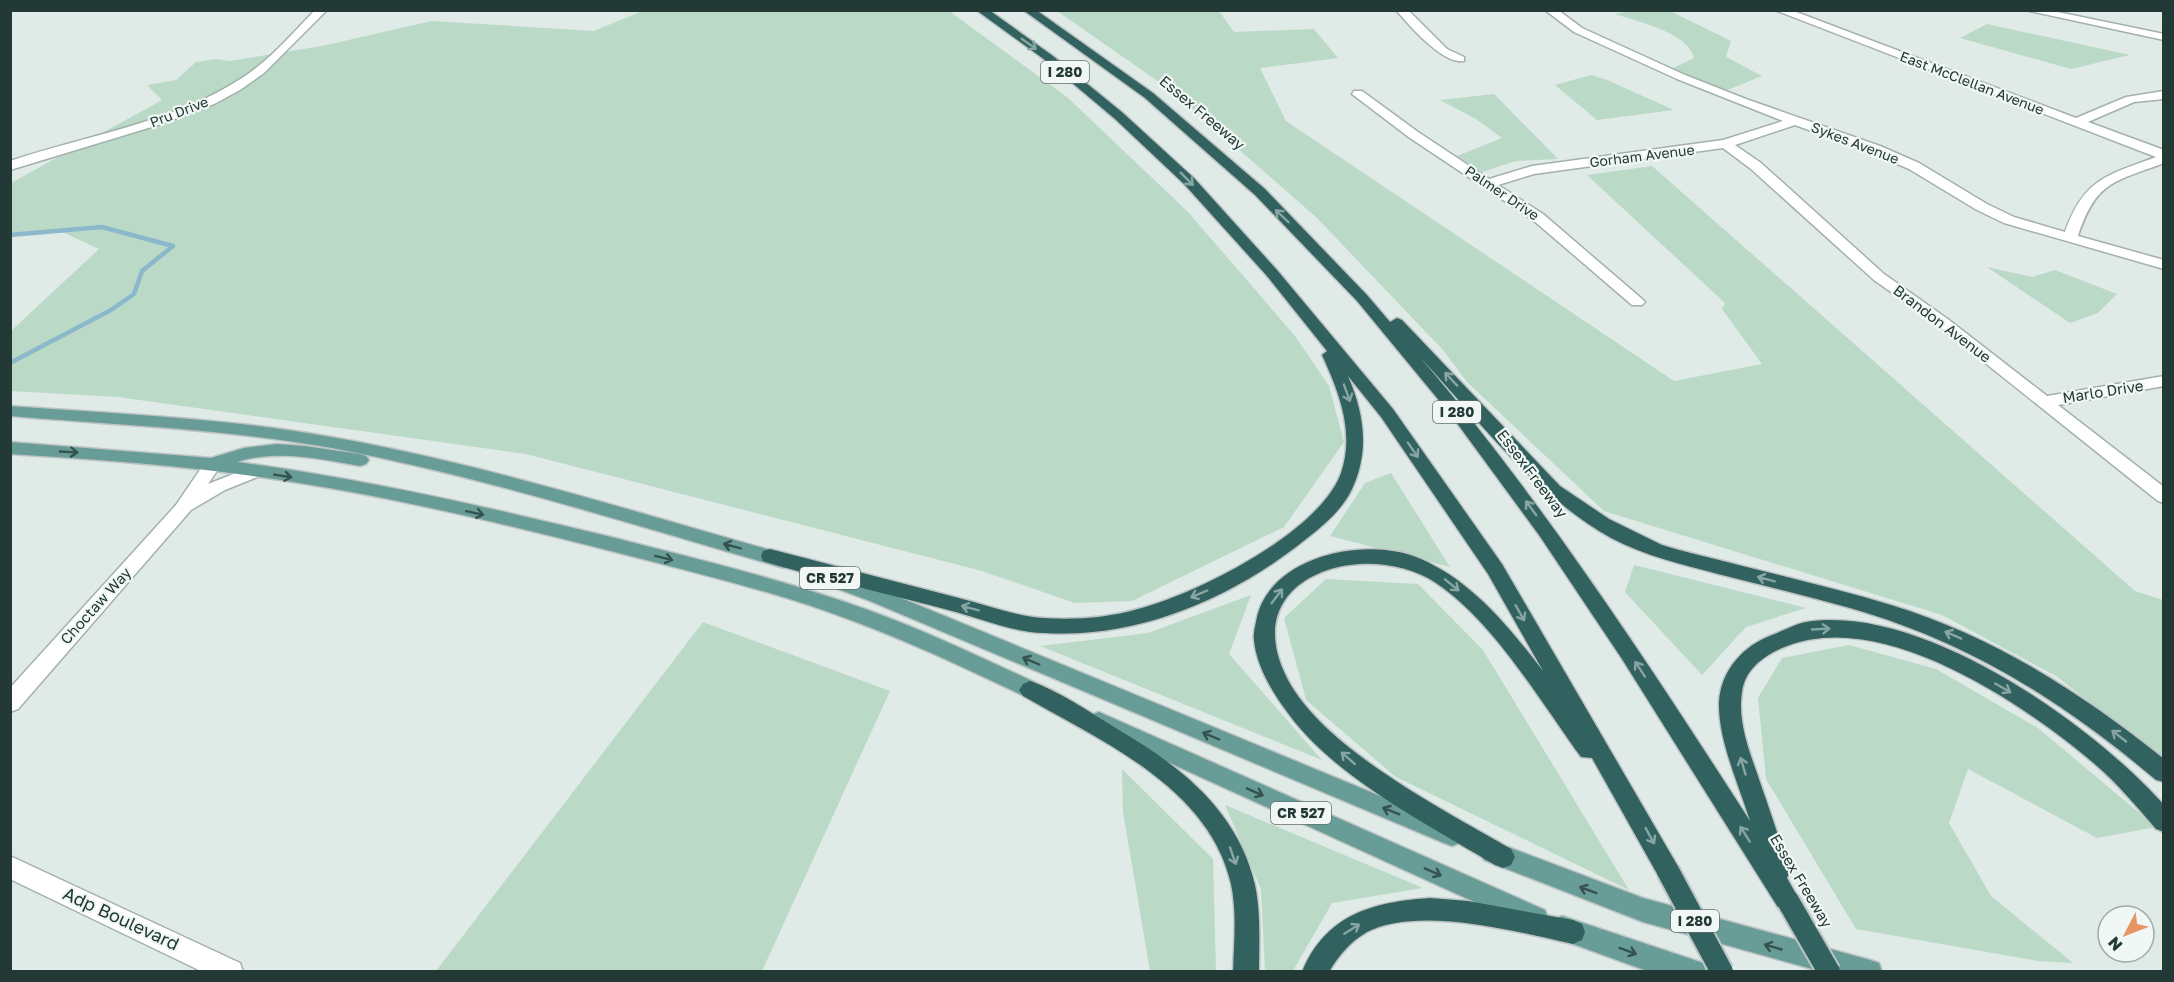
<svg xmlns="http://www.w3.org/2000/svg" width="2174" height="982" viewBox="0 0 2174 982" font-family="'Golos Text',sans-serif">
	<rect width="100%" height="100%" fill="#e0eae7"/>
	<g fill="#bbd9c7">
		<polygon points="642,11 949,11 1067,97 1188,212 1295,336 1329,386 1344,442 1284,527 1132,601 1075,603 982,571 526,454 118,397 11,391 11,331 99,249 58,230 11,233 11,183 162,100 147,85 176,80 196,62 216,59 230,61 322,46 432,21 594,31"/>
		<polygon points="1057,11 1219,11 1234,32 1314,29 1338,58 1260,68 1286,121 1674,381 1762,364 1722,309 1725,303 1587,175 1652,166 2135,591 2163,600 2163,759 2056,676 1942,615 1604,511 1467,382 1443,350 1316,217 1172,91"/>
		<path d="M1631,11H1670L1731,41L1726,57L1762,76L1725,91L1671,69L1694,58C1688,32 1638,22 1615,14Z"/>
		<polygon points="1987,24 2130,55 2071,69 1960,38"/>
		<polygon points="1591,75 1607,80 1674,110 1597,120 1555,85"/>
		<polygon points="1494,94 1558,159 1516,161 1482,172 1457,156 1502,138 1476,119 1440,100"/>
		<polygon points="1987,267 2032,277 2055,270 2117,294 2098,313 2070,323"/>
		<polygon points="1391,473 1450,567 1330,536 1365,483"/>
		<polygon points="1634,565 1806,608 1746,627 1702,675 1625,592"/>
		<polygon points="1326,579 1418,584 1483,650 1629,890 1396,777 1306,700 1284,618"/>
		<polygon points="1251,595 1229,654 1322,760 1040,646 1148,633"/>
		<polygon points="703,622 890,691 762,971 436,971"/>
		<polygon points="1849,645 1936,669 2038,728 2156,827 2097,838 1968,769 1949,823 1991,896 2073,963 2038,961 1856,929 1766,779 1758,698 1782,658"/>
		<polygon points="1122,769 1213,859 1216,971 1150,971 1123,812"/>
		<polygon points="1225,805 1423,888 1332,903 1293,971 1265,971 1261,889"/>
	</g>
	<g fill="none" stroke-linecap="round" stroke-linejoin="round">
		<polyline stroke="#8cb8cb" stroke-width="4.5" points="10,235 102,227 173,246 142,271 134,294 111,310 10,363"/>
		<defs>
			<g id="minor">
				<path d="M315,10H327L264,73L240,90L214,104L158,125L10,170V161C87,135 173,123 242,78C270,60 292,34 315,10Z"/>
				<path d="M1396,10H1408L1447,49L1464,57V61C1443,65 1409,25 1396,10Z"/>
				<path d="M1545,10H1558L1582,28L1685,75L1746,99L1880,146L1919,163L1987,204L2014,217L2065,232C2084,178 2108,175 2156,157L1775,10H1791L2076,118L2126,97L2164,91V99L2134,102L2088,122L2164,150V163C2114,182 2096,181 2078,236L2164,260V269L2004,223L1977,210L1909,169L1870,152L1795,125L1735,145L1761,163L1884,274L1949,320L2047,396L2164,376V386L2058,405L2164,487V503L2158,501L1939,326L1874,280L1751,169L1723,148L1534,174L1498,185L1543,214L1642,299L1645,302L1642,305H1632L1533,220L1410,138L1352,94L1354,91H1362L1418,132L1489,179L1532,166L1723,140L1783,121L1677,79L1574,32Z"/>
				<polygon points="2025,10 2048,10 2164,34 2164,40"/>
				<polygon points="212,459 218,461 221,465 208,484 254,466 260,468 263,472 260,476 225,490 191,510 18,709 10,712 10,688 176,505 206,461"/>
				<polygon points="10,856 240,963 243,972 203,972 10,879"/>
			</g>
			<g id="major">
				<path d="M10,406C117,414 226,418 331,437C485,464 634,512 784,554L791,556L794,561L791,566L784,568C634,525 485,477 332,448C226,429 117,425 10,416Z"/>
				<path d="M10,442L211,458L244,448L277,444L304,446L360,454L366,456L369,460L366,464L360,466C321,459 277,449 237,462C363,479 488,507 611,537C697,559 785,580 868,610C931,633 991,662 1051,690L1055,696L1051,702L1044,705L1037,702C977,674 918,645 856,622C778,592 696,573 615,552C498,522 380,494 260,477C177,465 94,459 10,454Z"/>
				<polygon points="821,568 884,591 1460,829 1464,836 1460,843 1452,846 1444,843 870,601 814,580 811,575 814,570"/>
				<polygon points="1099,712 1545,910 1548,918 1545,926 1536,930 1527,926 1091,727 1088,721 1091,715"/>
				<polygon points="1492,841 1643,898 1870,960 1879,963 1882,972 1823,972 1643,922 1484,860 1480,852 1484,844"/>
				<polygon points="1562,916 1703,963 1706,972 1650,972 1562,940 1553,936 1550,928 1553,920"/>
			</g>
			<g id="highway">
				<path d="M976,10H989L1053,56L1123,113L1194,178L1277,270L1393,409L1502,564L1676,863L1680,871L1676,879L1668,882L1660,879L1592,758L1581,757C1541,702 1493,621 1436,583C1368,538 1238,574 1285,674C1318,746 1444,810 1511,849L1515,857L1511,865L1503,868L1495,865C1427,824 1330,775 1285,709C1271,690 1256,664 1254,640C1253,634 1255,627 1256,622C1267,555 1368,535 1421,559C1473,582 1509,627 1543,671L1488,574L1381,417L1348,376C1364,413 1370,451 1352,489C1343,509 1323,526 1306,539C1233,598 1139,639 1044,633C1012,632 982,619 952,611C889,594 825,580 763,561L761,556L763,551L770,549C832,565 893,581 955,597C985,604 1013,616 1044,618C1075,620 1107,618 1138,609C1197,594 1320,532 1341,473C1355,432 1339,392 1322,355L1327,351L1267,276L1184,184L1115,119L1045,60Z"/>
				<path d="M1023,10H1036L1153,93L1265,189L1367,295L1390,322L1397,318L1402,320L1560,486L1609,519L1662,545C1681,551 1700,555 1719,560C1777,575 1835,588 1891,605C1993,636 2082,693 2164,759V782L2156,780C2062,701 1969,642 1850,608C1806,596 1762,585 1718,574C1681,564 1645,556 1611,538C1537,497 1477,419 1420,357C1543,502 1647,661 1750,821C1739,785 1718,740 1719,702C1721,670 1743,646 1772,635C1783,631 1795,624 1806,622C1921,603 2091,723 2164,805V832L2156,829C2137,807 2119,785 2097,766C2026,705 1884,608 1787,646C1766,654 1745,668 1742,692C1737,724 1751,755 1761,785C1771,813 1780,842 1790,871L1787,878L1800,901L1797,909L1788,912L1779,909L1622,659L1539,535L1451,415L1357,301L1255,195L1145,98Z"/>
				<path d="M1030,681C1059,691 1088,711 1114,727C1178,764 1238,810 1255,885C1261,913 1259,943 1259,972H1233C1234,943 1237,912 1231,884C1209,787 1101,741 1023,696L1019,690L1023,684Z"/>
				<path d="M1430,898L1468,901L1573,920L1582,924L1585,932L1582,940L1573,944C1519,932 1418,905 1367,932C1350,942 1339,955 1329,972H1302C1326,914 1373,902 1430,898Z"/>
			</g>
		</defs>
		<use href="#minor" stroke="#a3b1ae" stroke-width="3"/>
		<use href="#major" stroke="#bdc4c3" stroke-width="3"/>
		<use href="#highway" stroke="#bdc4c3" stroke-width="3"/>
		<use href="#minor" fill="#fff" fill-rule="evenodd"/>
		<use href="#major" fill="#689c96" fill-rule="evenodd"/>
		<use href="#highway" fill="#31625f" fill-rule="evenodd"/>
		<defs>
			<g id="highway-bridge">
				<polyline points="1668,871 1722,972"/>
				<polyline points="1788,901 1829,972"/>
			</g>
		</defs>
		<use href="#highway-bridge" stroke="#bdc4c3" stroke-width="26" stroke-linecap="butt"/>
		<use href="#highway-bridge" stroke="#31625f" stroke-width="22"/>
	</g>
	<defs><path id="oneway-shaft" d="M-6 0H5M1.5-3L5.5 0L1.5 3" fill="none" stroke-width="1.6" stroke-linecap="round" stroke-linejoin="round" transform="scale(1.5)"/></defs>
	<g stroke="#87a5a2">
		<use href="#oneway-shaft" transform="translate(1029 44) rotate(35)"/>
		<use href="#oneway-shaft" transform="translate(1187 179) rotate(45)"/>
		<use href="#oneway-shaft" transform="translate(1282 216) rotate(-136)"/>
		<use href="#oneway-shaft" transform="translate(1451 379) rotate(-133)"/>
		<use href="#oneway-shaft" transform="translate(1347 393) rotate(70)"/>
		<use href="#oneway-shaft" transform="translate(1413 450) rotate(55)"/>
		<use href="#oneway-shaft" transform="translate(1531 508) rotate(-126)"/>
		<use href="#oneway-shaft" transform="translate(1766 579) rotate(-165)"/>
		<use href="#oneway-shaft" transform="translate(1452 585) rotate(39)"/>
		<use href="#oneway-shaft" transform="translate(1199 594) rotate(157)"/>
		<use href="#oneway-shaft" transform="translate(1277 596) rotate(-53)"/>
		<use href="#oneway-shaft" transform="translate(970 608) rotate(-165)"/>
		<use href="#oneway-shaft" transform="translate(1520 613) rotate(60)"/>
		<use href="#oneway-shaft" transform="translate(1821 629) rotate(-3)"/>
		<use href="#oneway-shaft" transform="translate(1953 635) rotate(-156)"/>
		<use href="#oneway-shaft" transform="translate(1640 669) rotate(-123)"/>
		<use href="#oneway-shaft" transform="translate(2003 688) rotate(30)"/>
		<use href="#oneway-shaft" transform="translate(2119 736) rotate(-142)"/>
		<use href="#oneway-shaft" transform="translate(1348 758) rotate(-139)"/>
		<use href="#oneway-shaft" transform="translate(1743 766) rotate(-107)"/>
		<use href="#oneway-shaft" transform="translate(1745 834) rotate(-122)"/>
		<use href="#oneway-shaft" transform="translate(1650 836) rotate(61)"/>
		<use href="#oneway-shaft" transform="translate(1233 856) rotate(71)"/>
		<use href="#oneway-shaft" transform="translate(1352 929) rotate(-32)"/>
	</g>
	<g stroke="#34524e">
		<use href="#oneway-shaft" transform="translate(69 452) rotate(3)"/>
		<use href="#oneway-shaft" transform="translate(283 476) rotate(9)"/>
		<use href="#oneway-shaft" transform="translate(475 513) rotate(12)"/>
		<use href="#oneway-shaft" transform="translate(732 546) rotate(-165)"/>
		<use href="#oneway-shaft" transform="translate(664 558) rotate(14)"/>
		<use href="#oneway-shaft" transform="translate(1031 661) rotate(-157)"/>
		<use href="#oneway-shaft" transform="translate(1211 736) rotate(-157)"/>
		<use href="#oneway-shaft" transform="translate(1255 792) rotate(24)"/>
		<use href="#oneway-shaft" transform="translate(1391 811) rotate(-158)"/>
		<use href="#oneway-shaft" transform="translate(1433 872) rotate(24)"/>
		<use href="#oneway-shaft" transform="translate(1588 890) rotate(-159)"/>
		<use href="#oneway-shaft" transform="translate(1773 947) rotate(-164)"/>
		<use href="#oneway-shaft" transform="translate(1628 951) rotate(20)"/>
	</g>
	<g text-anchor="middle" stroke-width="4.5" stroke-linejoin="round" paint-order="stroke">
		<g fill="#f0f7f4" stroke="#60726f" stroke-width="1.5">
			<rect x="1041" y="61" width="48" height="22" rx="4.5"/>
			<rect x="1433" y="401" width="48" height="22" rx="4.5"/>
			<rect x="800" y="567" width="60" height="22" rx="4.5"/>
			<rect x="1271" y="802" width="60" height="22" rx="4.5"/>
			<rect x="1671" y="910" width="48" height="22" rx="4.5"/>
		</g>
		<g font-size="14" font-weight="bold" fill="#223936">
			<text x="1065" y="77">I 280</text>
			<text x="1457" y="417">I 280</text>
			<text x="830" y="583">CR 527</text>
			<text x="1301" y="818">CR 527</text>
			<text x="1695" y="926">I 280</text>
		</g>
		<g font-size="14" fill="#223936" stroke="#f0f7f4">
			<text transform="translate(1972 83) rotate(21)" y="5">East McClellan Avenue</text>
			<text transform="translate(179 112) rotate(-21)" y="5">Pru Drive</text>
			<text transform="translate(1855 143) rotate(21)" y="5">Sykes Avenue</text>
			<text transform="translate(1642 156) rotate(-7)" y="5">Gorham Avenue</text>
			<text transform="translate(1502 193) rotate(34)" y="5">Palmer Drive</text>
		</g>
		<g font-size="15" fill="#223936" stroke="#f0f7f4">
			<text transform="translate(1202 113) rotate(40)" y="5">Essex Freeway</text>
			<text transform="translate(1942 324) rotate(37)" y="5">Brandon Avenue</text>
			<text transform="translate(2103 392) rotate(-9)" y="5">Marlo Drive</text>
			<text transform="translate(1532 474) rotate(53)" y="5">Essex Freeway</text>
			<text transform="translate(96 606) rotate(-48)" y="5">Choctaw Way</text>
			<text transform="translate(1801 881) rotate(59)" y="5">Essex Freeway</text>
		</g>
		<g font-size="18" fill="#223936" stroke="#f0f7f4">
			<text transform="translate(121 919) rotate(25)" y="6">Adp Boulevard</text>
		</g>
	</g>
	<rect width="2174" height="982" fill="none" stroke="#223936" stroke-width="24"/>
	<g transform="translate(2126 934) rotate(228)"><circle r="28" fill="#f0f7f4" stroke="#9eaba8" stroke-width="1.5"/>
	<path d="M0-4.5L10 22L0 15L-10 22Z" fill="#e69662"/>
	<text y="-9" font-size="16" font-weight="bold" text-anchor="middle" fill="#223936">N</text>
	</g>
</svg>
